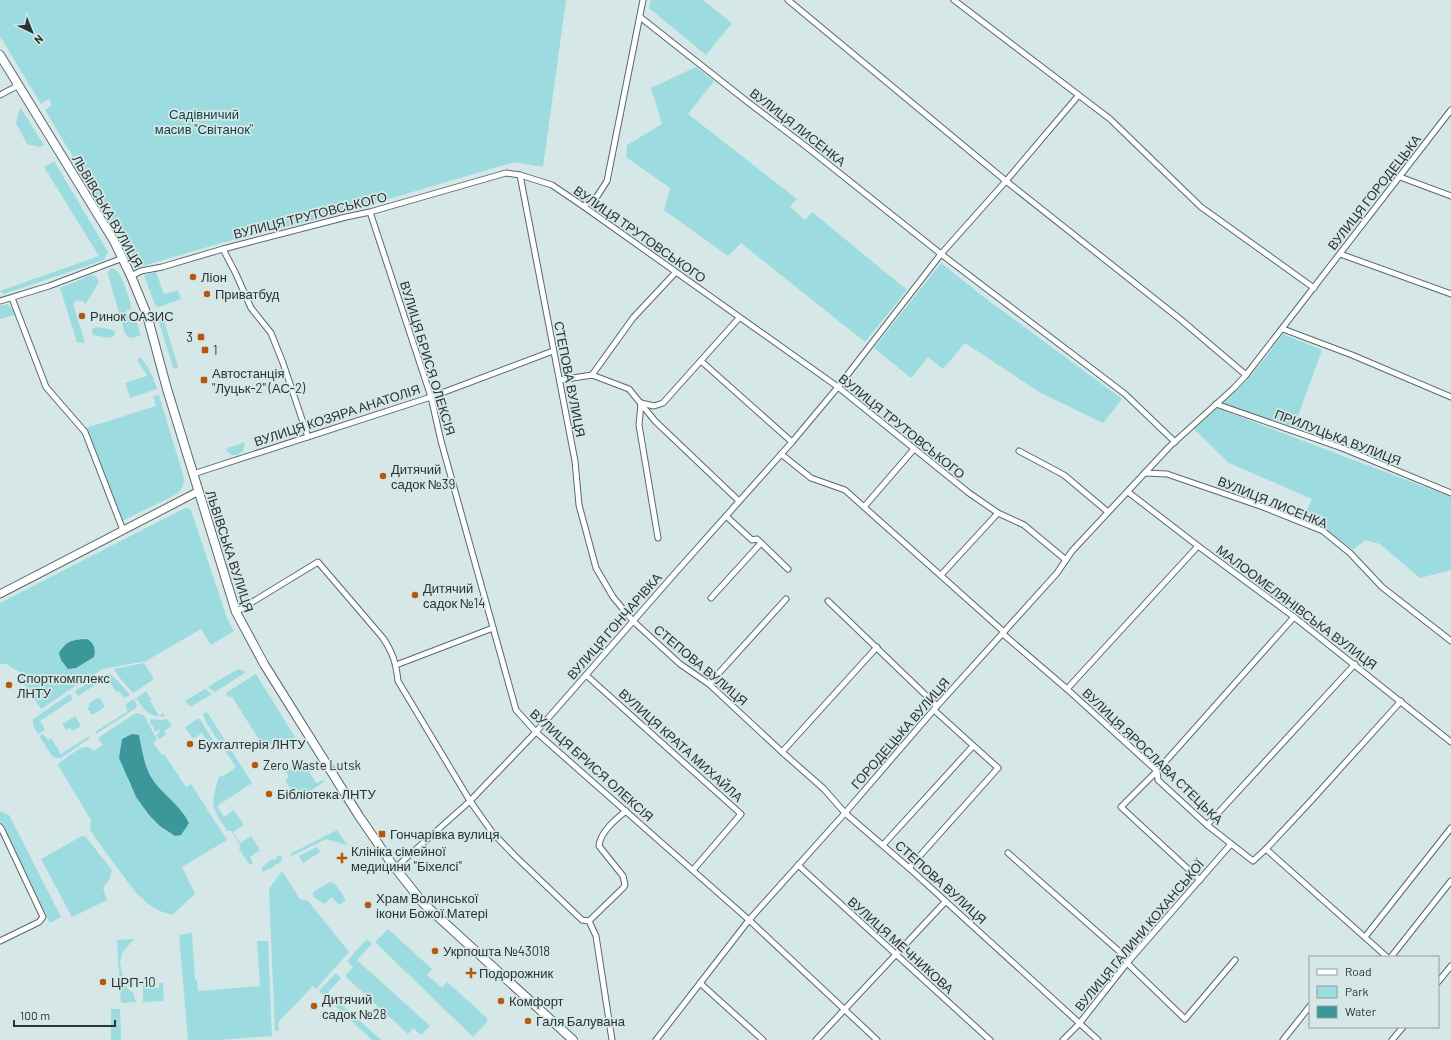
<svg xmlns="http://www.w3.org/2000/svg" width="1451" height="1040" viewBox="0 0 1451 1040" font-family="Barlow,sans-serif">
	<rect width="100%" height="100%" fill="#d5e7e7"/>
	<g fill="#9cdce0" fill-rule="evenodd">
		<polygon points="0,0 566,0 543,167 514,162 341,213 225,242 139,267 45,110 52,105 49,99 41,104 0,36"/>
		<polygon points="651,0 703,0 732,23 706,55 649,8"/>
		<polygon points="696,67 714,81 688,114 797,199 790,207 805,220 812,212 907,290 865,342 741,243 728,256 664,210 670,188 626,157 627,145 662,124 651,88"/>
		<polygon points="20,107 44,145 39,147 27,144 16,123"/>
		<polygon points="54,161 108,252 104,260 4,294 0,291 99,256 44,167"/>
		<polygon points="941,263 985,298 1122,399 1103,423 1039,392 965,343 943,369 928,357 911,378 874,348"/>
		<path d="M112,268C122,270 129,299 132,309L126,311L130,323L136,321L141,335L133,338L128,337L125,333L108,275L109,270Z"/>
		<polygon points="156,272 164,294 178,290 181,299 159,307 155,305 144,275"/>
		<polygon points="91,275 96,276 99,282 85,305 83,301 79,302 79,300 75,301 75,303 73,304 85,343 77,342 60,288"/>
		<polygon points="7,304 13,310 15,315 0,319 0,306"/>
		<polygon points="159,317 163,318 178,366 177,369 173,367 158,319"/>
		<polygon points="97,327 114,330 115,335 110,338 93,335 92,329"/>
		<path d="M1283,334L1322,350L1294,427L1222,403C1247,384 1264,359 1283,334Z"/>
		<path d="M140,357C149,367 153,376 157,389L130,398L125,383L147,376L137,359Z"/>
		<path d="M159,395L184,478C184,486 182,489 175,495L122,521L86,428L156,406L153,396Z"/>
		<polygon points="1217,408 1451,497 1451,570 1420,578 1380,544 1365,540 1353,550 1326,529 1304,517 1312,499 1229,463 1194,429"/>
		<polygon points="245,442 243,451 237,455 231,455 225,449"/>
		<polygon points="185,508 189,508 191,510 227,618 234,631 211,645 201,629 146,661 102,669 86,680 58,679 31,676 23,674 6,664 0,664 0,603"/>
		<polygon points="144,663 154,679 133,693 119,677 114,669"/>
		<polygon points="238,669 246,672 215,692 208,687"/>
		<polygon points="110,674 118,681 130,695 124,698 119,691 117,693 107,678"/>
		<polygon points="256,674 296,739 291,742 292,745 289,747 284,739 279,742 276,737 272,739 274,742 269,745 266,741 262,744 232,697 227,696 226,693"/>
		<polygon points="22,677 58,681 83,681 41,709 20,678"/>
		<polygon points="97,677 100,679 105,679 78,696 75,691"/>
		<polygon points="205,689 212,694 192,706 190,706 185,701"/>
		<path d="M146,691L152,700L150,701L159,716L163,713L165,716C148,718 145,710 136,698Z"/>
		<polygon points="70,694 73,699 40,721 45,730 38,734 33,725 33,719"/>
		<polygon points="97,698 99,699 100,698 105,707 92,715 87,708 90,706 88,704"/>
		<polygon points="134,699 137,705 136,708 96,734 95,732 128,711 125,705"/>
		<path d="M207,712L252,783L217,806L224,817L234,810L244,825L233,832L240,843L251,836L260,850L250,857L253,863L250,865L239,849L240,845L231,831H227C211,805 210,807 219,777L225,775L236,767L206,722L203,714Z"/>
		<path d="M136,713L144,715L157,740L153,743L162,755L164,754L186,787L191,784L227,840L182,867L195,894L172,915L160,911L148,904L136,893L96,839L90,829L91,820L58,765C62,760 81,746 87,747C91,748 91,748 93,751L103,745L98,738ZM139,735C142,749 144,765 151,777C161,794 180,804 189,823L149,815L136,797L128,781Z"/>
		<polygon points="75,716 81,726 72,731 70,728 66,730 62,724"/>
		<polygon points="199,718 213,740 208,743 202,733 193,739 185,727"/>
		<polygon points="150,720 150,719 161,720 167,719 172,726 164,731 166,735 159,739 156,735 159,733 160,731 159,729 155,732 153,726 150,724"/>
		<polygon points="43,734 48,740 51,738 61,754 89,736 90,738 61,758 56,758 52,756 39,736"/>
		<polygon points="302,761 316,783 317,783 323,780 324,782 297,799 285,780 289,777 286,772 291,769 292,771 296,769 297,771 302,768 299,763"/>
		<polygon points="0,810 1,812 9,815 61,917 50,923 3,825 0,824"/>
		<polygon points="337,830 347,845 326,839 291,856 290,854"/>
		<polygon points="85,836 112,870 109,880 103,888 107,900 72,917 41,859 80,837"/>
		<polygon points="317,847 320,852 303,863 299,856"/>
		<polygon points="281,855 282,859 280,863 276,864 273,867 262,872 262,867 272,859 275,860 277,856"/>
		<polygon points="282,871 300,899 308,901 349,952 316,989 313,986 280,1020 278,1024 279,1030 275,1031 269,889"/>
		<polygon points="330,882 336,885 346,900 339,905 332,897 324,904 313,897 313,892"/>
		<polygon points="388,929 432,969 427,975 442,988 447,982 487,1018 487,1022 473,1037 375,942"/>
		<polygon points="192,933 195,980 197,980 198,991 260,986 257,941 268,941 272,1036 218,1040 188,1040 179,935"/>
		<polygon points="134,939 122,953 120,962 123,980 127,988 133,993 136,1002 121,1003 117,940"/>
		<polygon points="367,939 372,944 357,960 430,1026 421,1035 413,1028 408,1034 345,976 353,967 347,961"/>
		<polygon points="336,973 341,978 328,992 381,1040 372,1040 319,991"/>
		<polygon points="156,983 156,988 159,988 159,983 163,983 164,1001 143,1002 143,985"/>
		<polygon points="111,1009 120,1009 121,1040 111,1040"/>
	</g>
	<g fill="#3c979b">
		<path d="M87,639C94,643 96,649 94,657L76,668L68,669L61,660L59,653C67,640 73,640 87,639Z"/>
		<path d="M132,734L139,735C142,749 144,765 151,777C161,794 180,804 189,823L181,835L175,836L160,826L149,815L136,797L119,758L122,739Z"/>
	</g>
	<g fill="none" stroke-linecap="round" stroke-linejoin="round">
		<defs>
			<g id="minor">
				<polyline points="788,0 1006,181 1180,319 1246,375"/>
				<polyline points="954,0 1110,119 1201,207 1314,288"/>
				<polyline points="640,17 749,103 808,148 941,254 1125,394 1175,442"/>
				<polyline points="0,95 19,85"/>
				<polyline points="520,175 575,461 579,505 596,568 613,597 633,621 680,664 709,684 782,752 824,789 845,813 909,868 1098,1040"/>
				<polyline points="1400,177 1451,196"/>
				<polyline points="583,206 596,198 607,181 643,0"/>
				<polyline points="370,212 431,397 441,441 516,710 536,732 749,920 877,1040"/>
				<polyline points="223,249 236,274 251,308 271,333 283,363 308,437"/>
				<polyline points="1340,254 1451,294"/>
				<polyline points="131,276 141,271 162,267 223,249 346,217 370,212 506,173 520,175 552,185 583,206 838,387 969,493 998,513 1024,525 1066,560"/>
				<polyline points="12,298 46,387 85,432 123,530"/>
				<polyline points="0,301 49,286 123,258"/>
				<polyline points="1283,329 1352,355 1451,397"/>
				<polyline points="701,361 792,442"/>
				<polyline points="592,375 633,318 675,273"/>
				<polyline points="560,380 592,375 629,389 655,421 739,501"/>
				<polyline points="641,403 654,406 663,403 739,318"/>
				<polyline points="641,403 639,425 658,538"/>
				<polyline points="1216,404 1342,448 1451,493"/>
				<polyline points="1019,451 1064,475 1108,512"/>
				<polyline points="781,454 811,478 845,490 1004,632"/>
				<polyline points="1145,473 1167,474 1263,507 1323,531 1350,553 1382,587 1451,641"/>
				<polyline points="193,474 431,397 553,351"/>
				<polyline points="1128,492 1198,546 1294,617 1451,742"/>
				<polyline points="864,507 914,449"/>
				<polyline points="726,516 752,540 757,539 788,569"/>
				<polyline points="941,575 998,513"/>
				<polyline points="711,598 761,543"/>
				<polyline points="828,601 937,706"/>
				<path d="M236,612L318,562L383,638C393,653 396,663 398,681L470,801L492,832L515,856L582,920L589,921L596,936L612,1040"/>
				<polyline points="1003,634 1067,689 1157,771 1158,780 1207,825 1253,861 1266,849 1309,803 1401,701"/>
				<polyline points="396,665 493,628"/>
				<polyline points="586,675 741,814 693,870"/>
				<polyline points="709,684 786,599"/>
				<polyline points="1067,689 1198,546"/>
				<polyline points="782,752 877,647"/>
				<polyline points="1207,825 1355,664"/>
				<polyline points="0,827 2,830 43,917 39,922 0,941"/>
				<polyline points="883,845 973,746"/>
				<polyline points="1266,849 1387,957"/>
				<polyline points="1008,853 1120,952 1127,963 1185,1019 1235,960"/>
				<polyline points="798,865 990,1040"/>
				<polyline points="395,868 470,801 536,732 677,571 792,442 838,387 941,254 1006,181 1078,96"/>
				<polyline points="909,868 998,768 934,710"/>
				<polyline points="1200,880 1121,807 1157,771 1294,617"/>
				<path d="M589,921L623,888L625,885L623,876L599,846C600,832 616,819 626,811"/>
				<polyline points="1365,937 1451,828"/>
				<polyline points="1391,957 1451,881"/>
				<polyline points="1438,982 1451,966"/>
				<polyline points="700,983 763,1040"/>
				<polyline points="656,1040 749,920 845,813 937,706 1057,573 1072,551 1169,447 1234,388 1246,375 1451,110"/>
				<polyline points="816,1040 945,902"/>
				<polyline points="1063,1040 1079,1024 1127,963 1231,844"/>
				<polyline points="1283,1040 1310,1006"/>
				<polyline points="1392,1040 1403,1027"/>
			</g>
			<polyline id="secondary" points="0,594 199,491"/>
			<polyline id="primary" points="0,55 114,241 131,276 147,315 167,389 236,612 264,664 359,816 392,864 423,903 573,1040"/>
		</defs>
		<use href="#minor" stroke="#596969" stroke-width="7"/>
		<use href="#secondary" stroke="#596969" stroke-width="9"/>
		<use href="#primary" stroke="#596969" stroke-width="10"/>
		<use href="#minor" stroke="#fff" stroke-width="5"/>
		<use href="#secondary" stroke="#fff" stroke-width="7"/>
		<use href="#primary" stroke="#fff" stroke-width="8"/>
	</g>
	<g fill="#b7580f" stroke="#d5e7e7" stroke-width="1.5">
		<circle cx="193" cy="277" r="4"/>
		<circle cx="207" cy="294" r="4"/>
		<circle cx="82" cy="316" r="4"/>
		<rect x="197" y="333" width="8" height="8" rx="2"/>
		<rect x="201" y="346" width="8" height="8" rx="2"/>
		<rect x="200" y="376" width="8" height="8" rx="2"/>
		<circle cx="383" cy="476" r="4"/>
		<circle cx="415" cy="595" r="4"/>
		<circle cx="9" cy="685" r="4"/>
		<circle cx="190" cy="744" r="4"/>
		<circle cx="255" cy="765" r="4"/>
		<circle cx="269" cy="794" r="4"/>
		<rect x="378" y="830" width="8" height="8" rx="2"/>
		<path d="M340 852h4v4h4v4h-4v4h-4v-4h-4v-4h4z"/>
		<circle cx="368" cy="905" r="4"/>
		<circle cx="435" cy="951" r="4"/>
		<path d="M469 967h4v4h4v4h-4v4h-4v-4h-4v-4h4z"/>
		<circle cx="103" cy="982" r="4"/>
		<circle cx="501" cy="1001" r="4"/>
		<circle cx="314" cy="1006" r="4"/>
		<circle cx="528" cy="1021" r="4"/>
	</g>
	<g text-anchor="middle" stroke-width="3.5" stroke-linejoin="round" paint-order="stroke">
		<g font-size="13" fill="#123d3f" stroke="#d5e7e7">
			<text x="204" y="119">Садівничий<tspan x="204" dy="15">масив "Світанок"</tspan></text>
		</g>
		<g font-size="13" fill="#2c3333" stroke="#d5e7e7">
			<text transform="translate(798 127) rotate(38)" y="5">ВУЛИЦЯ ЛИСЕНКА</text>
			<text transform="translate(1374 192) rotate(-52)" y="5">ВУЛИЦЯ ГОРОДЕЦЬКА</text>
			<text transform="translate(108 211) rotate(60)" y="5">ЛЬВІВСЬКА ВУЛИЦЯ</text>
			<text transform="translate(310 215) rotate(-14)" y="5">ВУЛИЦЯ ТРУТОВСЬКОГО</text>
			<text transform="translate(640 234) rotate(35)" y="5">ВУЛИЦЯ ТРУТОВСЬКОГО</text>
			<text transform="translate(428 358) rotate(73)" y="5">ВУЛИЦЯ БРИСЯ ОЛЕКСІЯ</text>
			<text transform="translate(570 379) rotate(79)" y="5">СТЕПОВА ВУЛИЦЯ</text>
			<text transform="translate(337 415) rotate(-18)" y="5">ВУЛИЦЯ КОЗЯРА АНАТОЛІЯ</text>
			<text transform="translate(902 426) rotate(39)" y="5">ВУЛИЦЯ ТРУТОВСЬКОГО</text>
			<text transform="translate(1338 437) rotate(21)" y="5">ПРИЛУЦЬКА ВУЛИЦЯ</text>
			<text transform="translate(1273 502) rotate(22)" y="5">ВУЛИЦЯ ЛИСЕНКА</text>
			<text transform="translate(230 551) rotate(72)" y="5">ЛЬВІВСЬКА ВУЛИЦЯ</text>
			<text transform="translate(1297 607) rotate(37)" y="5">МАЛООМЕЛЯНІВСЬКА ВУЛИЦЯ</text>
			<text transform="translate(614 626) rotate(-49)" y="5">ВУЛИЦЯ ГОНЧАРІВКА</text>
			<text transform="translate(701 665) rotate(40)" y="5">СТЕПОВА ВУЛИЦЯ</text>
			<text transform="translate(900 733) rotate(-49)" y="5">ГОРОДЕЦЬКА ВУЛИЦЯ</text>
			<text transform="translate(681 745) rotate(42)" y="5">ВУЛИЦЯ КРАТА МИХАЙЛА</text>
			<text transform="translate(1153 756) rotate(44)" y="5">ВУЛИЦЯ ЯРОСЛАВА СТЕЦЬКА</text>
			<text transform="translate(592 765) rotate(42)" y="5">ВУЛИЦЯ БРИСЯ ОЛЕКСІЯ</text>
			<text transform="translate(941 882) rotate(42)" y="5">СТЕПОВА ВУЛИЦЯ</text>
			<text transform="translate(1139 935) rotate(-50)" y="5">ВУЛИЦЯ ГАЛИНИ КОХАНСЬКОЇ</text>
			<text transform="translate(901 945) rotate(42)" y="5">ВУЛИЦЯ МЕЧНИКОВА</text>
		</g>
		<g font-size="13" fill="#2c3333" stroke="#d5e7e7" text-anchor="start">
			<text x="201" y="282">Ліон</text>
			<text x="215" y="299">Приватбуд</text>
			<text x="90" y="321">Ринок ОАЗИС</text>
			<text x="193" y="342" text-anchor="end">3</text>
			<text x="213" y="355">1</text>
			<text x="212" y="378">Автостанція<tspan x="212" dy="15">"Луцьк-2" (АС-2)</tspan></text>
			<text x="391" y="474">Дитячий<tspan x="391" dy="15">садок №39</tspan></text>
			<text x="423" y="593">Дитячий<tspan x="423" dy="15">садок №14</tspan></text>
			<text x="17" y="683">Спорткомплекс<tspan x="17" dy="15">ЛНТУ</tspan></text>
			<text x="198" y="749">Бухгалтерія ЛНТУ</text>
			<text x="263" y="770">Zero Waste Lutsk</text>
			<text x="277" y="799">Бібліотека ЛНТУ</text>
			<text x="390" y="839">Гончарівка вулиця</text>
			<text x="351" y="856">Клініка сімейної<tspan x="351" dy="15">медицини "Біхелсі"</tspan></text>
			<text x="376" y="903">Храм Волинської<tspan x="376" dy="15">ікони Божої Матері</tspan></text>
			<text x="443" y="956">Укрпошта №43018</text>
			<text x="479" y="978">Подорожник</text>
			<text x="111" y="987">ЦРП-10</text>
			<text x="322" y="1004">Дитячий<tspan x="322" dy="15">садок №28</tspan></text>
			<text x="509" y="1006">Комфорт</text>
			<text x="536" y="1026">Галя Балувана</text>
		</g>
	</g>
	<rect x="1309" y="956" width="130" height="72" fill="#d5e7e7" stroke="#919f9f"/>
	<rect x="1317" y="969" width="20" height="6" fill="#ffffff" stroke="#919f9f"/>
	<text x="1345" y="976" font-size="12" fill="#2c3333">Road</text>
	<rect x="1317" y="986" width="20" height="12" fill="#9cdce0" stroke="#919f9f"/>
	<text x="1345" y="996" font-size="12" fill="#2c3333">Park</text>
	<rect x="1317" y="1006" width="20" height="12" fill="#3c979b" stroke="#919f9f"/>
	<text x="1345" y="1016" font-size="12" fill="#2c3333">Water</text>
	<g transform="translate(32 32) rotate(137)" stroke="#d5e7e7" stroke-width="3" paint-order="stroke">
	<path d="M0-3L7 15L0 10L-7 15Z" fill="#2c3333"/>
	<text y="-6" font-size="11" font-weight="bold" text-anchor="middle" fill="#2c3333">N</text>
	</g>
	<path d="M14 1020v6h101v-6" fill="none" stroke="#2c3333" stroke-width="2"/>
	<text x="20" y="1020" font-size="12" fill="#2c3333" stroke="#d5e7e7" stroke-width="3" paint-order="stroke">100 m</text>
</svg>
